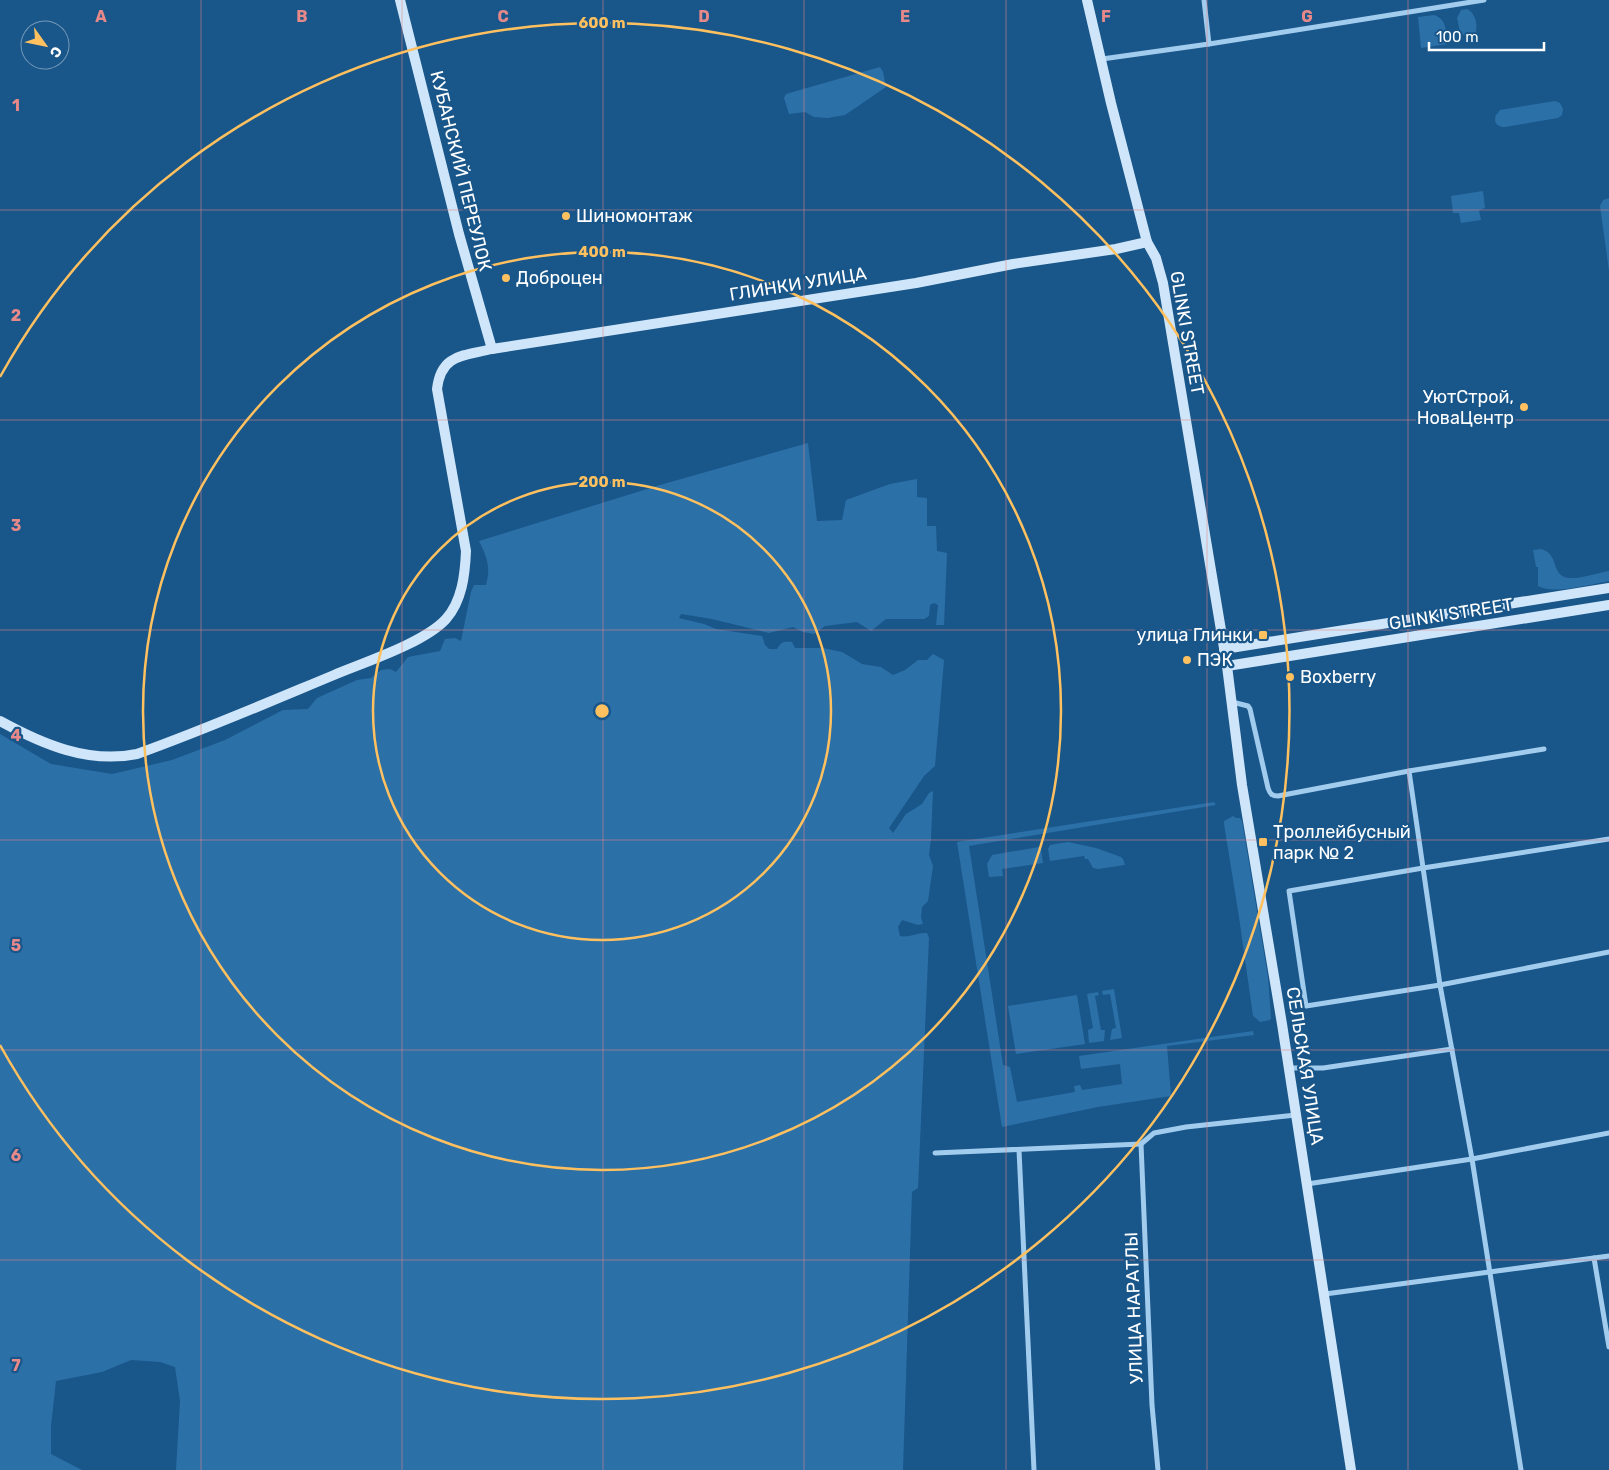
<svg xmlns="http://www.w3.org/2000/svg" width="1609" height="1470" viewBox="0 0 1609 1470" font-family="Rubik,sans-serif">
	<rect width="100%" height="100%" fill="#19568a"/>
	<g fill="#2c70a8">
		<path d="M1467,9C1476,13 1479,28 1474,36L1468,38L1460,32L1457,18L1461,10Z"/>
		<path d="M1434,15C1447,19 1446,32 1448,44L1421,48L1418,17Z"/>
		<polygon points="880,67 883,72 886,87 845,115 828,118 814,117 805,112 789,114 784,98 786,94"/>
		<path d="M1555,101L1560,103L1563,109L1562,115L1558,118L1505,127C1497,127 1493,122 1496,115L1500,110Z"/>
		<polygon points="1483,191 1485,208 1479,210 1481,220 1461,223 1459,213 1453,213 1451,196"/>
		<polygon points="1609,198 1609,271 1600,206 1603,200"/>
		<path d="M808,443L817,521L842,520L846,500L890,484L917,479V497L927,498V526H936L937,551L947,553L944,625H936L938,605L934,603L930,605L929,616L924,619H886L871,631L857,622L825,626L814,634L803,632L793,627L769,633L712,619L681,614L679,618L704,624L716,629L762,636L765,645L769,649H777C781,642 784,641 792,642L795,648H823L842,652L862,664L881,667L893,675L905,670L918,660H927L933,654L944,660L935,766L924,776L889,828L893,833L906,814L922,804L929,793L933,791L931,839L929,855L933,866L928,901L922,907L921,917L923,924L918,925L902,920L898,927L900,936C909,938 918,932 927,933L929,938L918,1188L912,1192L903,1470H176L180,1401L175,1367L160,1362L131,1360L102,1372L56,1381L51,1426V1454L82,1470H0V734L51,764L112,774L172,760L225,740L283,710L308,709L317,698L357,680L371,678L381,670L390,669L396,672L408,657L440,651L445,639L455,638L461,641L471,592L474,585H486C491,567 487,557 479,541L660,485Z"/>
		<path d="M1541,549C1560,554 1550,576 1569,578C1581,579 1597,573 1609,571V581C1591,584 1554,595 1538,586V567H1536L1533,550Z"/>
		<polygon points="1214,802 1216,805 969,846 1003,1065 1010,1067 1017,1102 1075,1092 1074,1086 1080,1085 1082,1090 1122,1084 1120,1064 1081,1069 1079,1056 1253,1031 1254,1035 1167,1046 1171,1096 1098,1107 1002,1127 957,842"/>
		<polygon points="1233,816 1236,818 1240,818 1242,821 1268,977 1271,1018 1270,1020 1260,1022 1253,1016 1239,917 1224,824 1224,821"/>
		<polygon points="1068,842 1096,848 1121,857 1123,859 1125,865 1098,869 1093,868 1088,859 1085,859 1084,856 1050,861 1048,849 1050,845"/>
		<polygon points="1039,847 1041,850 1043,863 1002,869 1003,876 989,877 987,864 992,855"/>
		<polygon points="1114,989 1122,1038 1110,1040 1112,1029 1116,1028 1110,994 1103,995 1102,991"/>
		<polygon points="1098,992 1099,995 1095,996 1101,1030 1105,1030 1104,1041 1089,1043 1088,1030 1093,1028 1087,994"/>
		<polygon points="1077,995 1085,1044 1016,1054 1008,1006"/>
	</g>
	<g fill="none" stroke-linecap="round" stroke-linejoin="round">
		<g stroke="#a2ccee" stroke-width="5">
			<polyline points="1204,0 1209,44"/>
			<polyline points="1102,59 1209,44 1484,0"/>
			<path d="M1232,702L1248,706L1250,709L1268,788C1270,794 1272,796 1278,796L1409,771L1544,749"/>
			<polyline points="1409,771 1440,985 1472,1159 1521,1470"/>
			<polyline points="1609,839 1423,868 1289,891 1306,1006 1440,985 1609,952"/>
			<polyline points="1288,1068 1323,1068 1452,1049"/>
			<polyline points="1141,1144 1152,1405 1158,1470"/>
			<polyline points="1019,1150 1034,1470"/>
			<polyline points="935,1153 1141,1144 1154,1133 1186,1127 1296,1115"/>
			<polyline points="1307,1184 1472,1159 1609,1133"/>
			<polyline points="1594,1258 1609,1347"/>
			<polyline points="1325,1294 1609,1256"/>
		</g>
		<g stroke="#cfe6fa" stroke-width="10">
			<polyline points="400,0 459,234 492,349"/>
			<polyline points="1087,0 1111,103 1147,242 1156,258 1163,283 1227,666 1242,785 1282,1024 1351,1470"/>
			<polyline points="1224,649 1609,588"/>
			<polyline points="1227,666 1609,605"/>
			<path d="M0,721C42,744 88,764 137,754C204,730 269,702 334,675C365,662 424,643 446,619C462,601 465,575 466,551L437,389C441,354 463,356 492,349L916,283L1013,264L1116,249L1147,242"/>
		</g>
	</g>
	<path fill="none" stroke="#e88989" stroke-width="1" stroke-opacity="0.55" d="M201,0V1470M402,0V1470M603,0V1470M804,0V1470M1006,0V1470M1207,0V1470M1408,0V1470M0,210H1609M0,420H1609M0,630H1609M0,840H1609M0,1050H1609M0,1260H1609"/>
	<g fill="none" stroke="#ffc15f" stroke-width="2.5">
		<circle cx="602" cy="711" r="229"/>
		<circle cx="602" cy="711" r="459"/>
		<path d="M0 377A688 688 0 1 1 0 1045"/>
	</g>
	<g fill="#ffc15f" stroke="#19568a" stroke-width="2">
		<circle cx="566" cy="216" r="5"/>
		<circle cx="506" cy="278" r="5"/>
		<circle cx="1524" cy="407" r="5"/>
		<rect x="1258" y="630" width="10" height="10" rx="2.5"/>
		<circle cx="1187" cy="660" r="5"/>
		<circle cx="1290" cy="677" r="5"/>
		<rect x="1258" y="837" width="10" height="10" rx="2.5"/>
	</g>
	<g text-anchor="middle" stroke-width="4.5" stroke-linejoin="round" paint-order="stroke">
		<g font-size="18" fill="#fff" stroke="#19568a">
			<text transform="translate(461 171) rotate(76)" y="6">КУБАНСКИЙ ПЕРЕУЛОК</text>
			<text transform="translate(798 284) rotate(-9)" y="6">ГЛИНКИ УЛИЦА</text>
			<text transform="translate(1187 333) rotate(80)" y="6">GLINKI STREET</text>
			<text transform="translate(1451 614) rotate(-9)" y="6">GLINKI STREET</text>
			<text transform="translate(1305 1066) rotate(81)" y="6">СЕЛЬСКАЯ УЛИЦА</text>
			<text transform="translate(1134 1308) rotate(-92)" y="6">УЛИЦА НАРАТЛЫ</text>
		</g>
		<g font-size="18" fill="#fff" stroke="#19568a" text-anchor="start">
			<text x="576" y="222">Шиномонтаж</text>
			<text x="516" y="284">Доброцен</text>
			<text x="1514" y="403" text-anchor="end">УютСтрой,<tspan x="1514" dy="21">НоваЦентр</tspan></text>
			<text x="1253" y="641" text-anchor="end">улица Глинки</text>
			<text x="1197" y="666">ПЭК</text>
			<text x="1300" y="683">Boxberry</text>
			<text x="1273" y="838">Троллейбусный<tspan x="1273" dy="21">парк № 2</tspan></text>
		</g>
	</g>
	<g font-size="16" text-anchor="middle" font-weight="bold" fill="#e88989" stroke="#19568a" stroke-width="4.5" stroke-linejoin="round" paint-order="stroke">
		<text x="101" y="22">A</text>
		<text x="302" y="22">B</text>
		<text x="503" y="22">C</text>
		<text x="704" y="22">D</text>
		<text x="905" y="22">E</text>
		<text x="1106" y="22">F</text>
		<text x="1307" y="22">G</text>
		<text x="16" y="111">1</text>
		<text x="16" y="321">2</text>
		<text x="16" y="531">3</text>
		<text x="16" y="741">4</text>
		<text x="16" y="951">5</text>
		<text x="16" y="1161">6</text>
		<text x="16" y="1371">7</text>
	</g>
	<circle cx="602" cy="711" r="8" fill="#ffc15f" stroke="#19568a" stroke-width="2.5"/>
	<g font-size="15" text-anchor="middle" font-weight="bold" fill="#ffc15f" stroke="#19568a" stroke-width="4.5" stroke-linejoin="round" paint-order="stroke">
		<text x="602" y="28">600 m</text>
		<text x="602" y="257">400 m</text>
		<text x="602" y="487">200 m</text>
	</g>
	<g transform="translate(45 45) rotate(123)"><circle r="24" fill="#19568a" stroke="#759ab9"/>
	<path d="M0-4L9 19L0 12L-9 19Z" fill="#ffc15f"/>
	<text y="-8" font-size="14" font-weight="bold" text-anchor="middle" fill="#ffffff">С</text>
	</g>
	<path d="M1429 42v8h115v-8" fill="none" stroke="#ffffff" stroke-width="2.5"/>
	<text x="1436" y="42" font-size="15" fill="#ffffff" stroke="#19568a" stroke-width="4" paint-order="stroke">100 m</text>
</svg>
